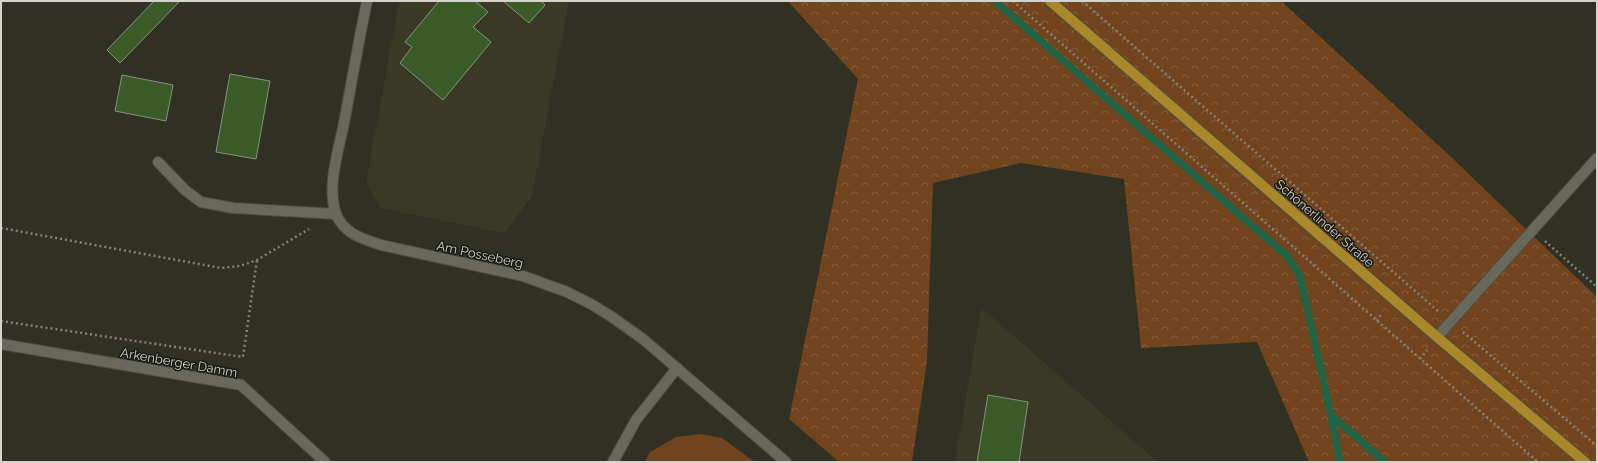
<svg xmlns="http://www.w3.org/2000/svg" width="1598" height="463" viewBox="0 0 1598 463" font-family="Raleway,sans-serif">
	<defs>
		<pattern id="forest-crowns" width="20" height="18" patternUnits="userSpaceOnUse"><rect width="20" height="18" fill="#72441d"/><path d="M2 6a3 3 0 1 1 6 0M12 15a3 3 0 1 1 6 0" fill="none" stroke="#855e3d"/></pattern>
	</defs>
	<rect width="100%" height="100%" fill="#303023"/>
	<g fill="#393925">
		<polygon points="399,1 569,1 532,196 504,233 380,208 366,182"/>
		<polygon points="981,307 1158,462 955,462"/>
	</g>
	<polygon fill="#72441d" points="701,434 722,438 755,462 645,462 650,452 676,437"/>
	<polygon fill="url(#forest-crowns)" points="788,1 1281,1 1450,156 1597,297 1597,462 1309,462 1257,342 1141,348 1124,179 1021,163 933,183 927,361 912,462 839,462 789,419 858,79"/>
	<g fill="none" stroke-linecap="round" stroke-linejoin="round">
		<g stroke="#1c6546" stroke-width="7">
			<polyline points="995,1 1287,256 1300,276 1331,415 1340,462"/>
			<polyline points="1331,415 1385,462"/>
		</g>
	</g>
	<g fill="#3a5b27" stroke="#899284">
		<polygon points="154,1 180,1 120,63 107,50"/>
		<polygon points="439,1 475,1 488,12 473,27 491,42 443,100 400,63 412,47 405,42"/>
		<polygon points="503,1 541,1 545,5 529,23"/>
		<polygon points="230,74 270,81 256,159 216,152"/>
		<polygon points="122,75 173,85 166,121 115,111"/>
		<polygon points="988,395 1028,402 1019,462 977,462"/>
	</g>
	<g fill="none" stroke-linecap="round" stroke-linejoin="round">
		<defs>
			<g id="minor">
				<path d="M367,1C359,40 352,79 345,118C340,146 326,185 336,214C344,234 363,239 381,245L523,276L567,292L591,304L612,317L643,339L786,462"/>
				<polyline points="158,162 185,190 201,202 233,208 336,214"/>
				<polyline points="1437,337 1597,158"/>
				<polyline points="1,344 241,385 325,462"/>
				<polyline points="613,462 636,420 677,368"/>
			</g>
			<polyline id="major" points="1050,1 1437,337 1585,462"/>
		</defs>
		<use href="#minor" stroke="#4d4d42" stroke-width="12"/>
		<use href="#major" stroke="#4d4d42" stroke-width="12"/>
		<g stroke="#838379" stroke-width="2.5" stroke-dasharray="2 3" stroke-linecap="butt">
			<polyline points="1013,1 1538,462"/>
			<polyline points="1082,1 1438,311"/>
			<polyline points="1,228 221,268 240,266 257,260 309,229"/>
			<polyline points="1545,241 1597,287"/>
			<polyline points="1,321 243,357 257,260"/>
			<polyline points="1377,321 1382,313"/>
			<polyline points="1463,332 1597,446"/>
			<polyline points="1420,359 1427,350"/>
		</g>
		<use href="#minor" stroke="#68695a" stroke-width="10"/>
		<use href="#major" stroke="#a88829" stroke-width="10"/>
	</g>
	<g text-anchor="middle" stroke-width="3" stroke-linejoin="round" paint-order="stroke">
		<g font-size="13" fill="#d4d4cc" stroke="#171812">
			<text transform="translate(1325 223) rotate(41)" y="5">Schönerlinder Straße</text>
			<text transform="translate(480 254) rotate(12)" y="5">Am Posseberg</text>
			<text transform="translate(179 362) rotate(10)" y="5">Arkenberger Damm</text>
		</g>
	</g>
	<rect width="1598" height="463" fill="none" stroke="#d4d4cc" stroke-width="4"/>
</svg>
